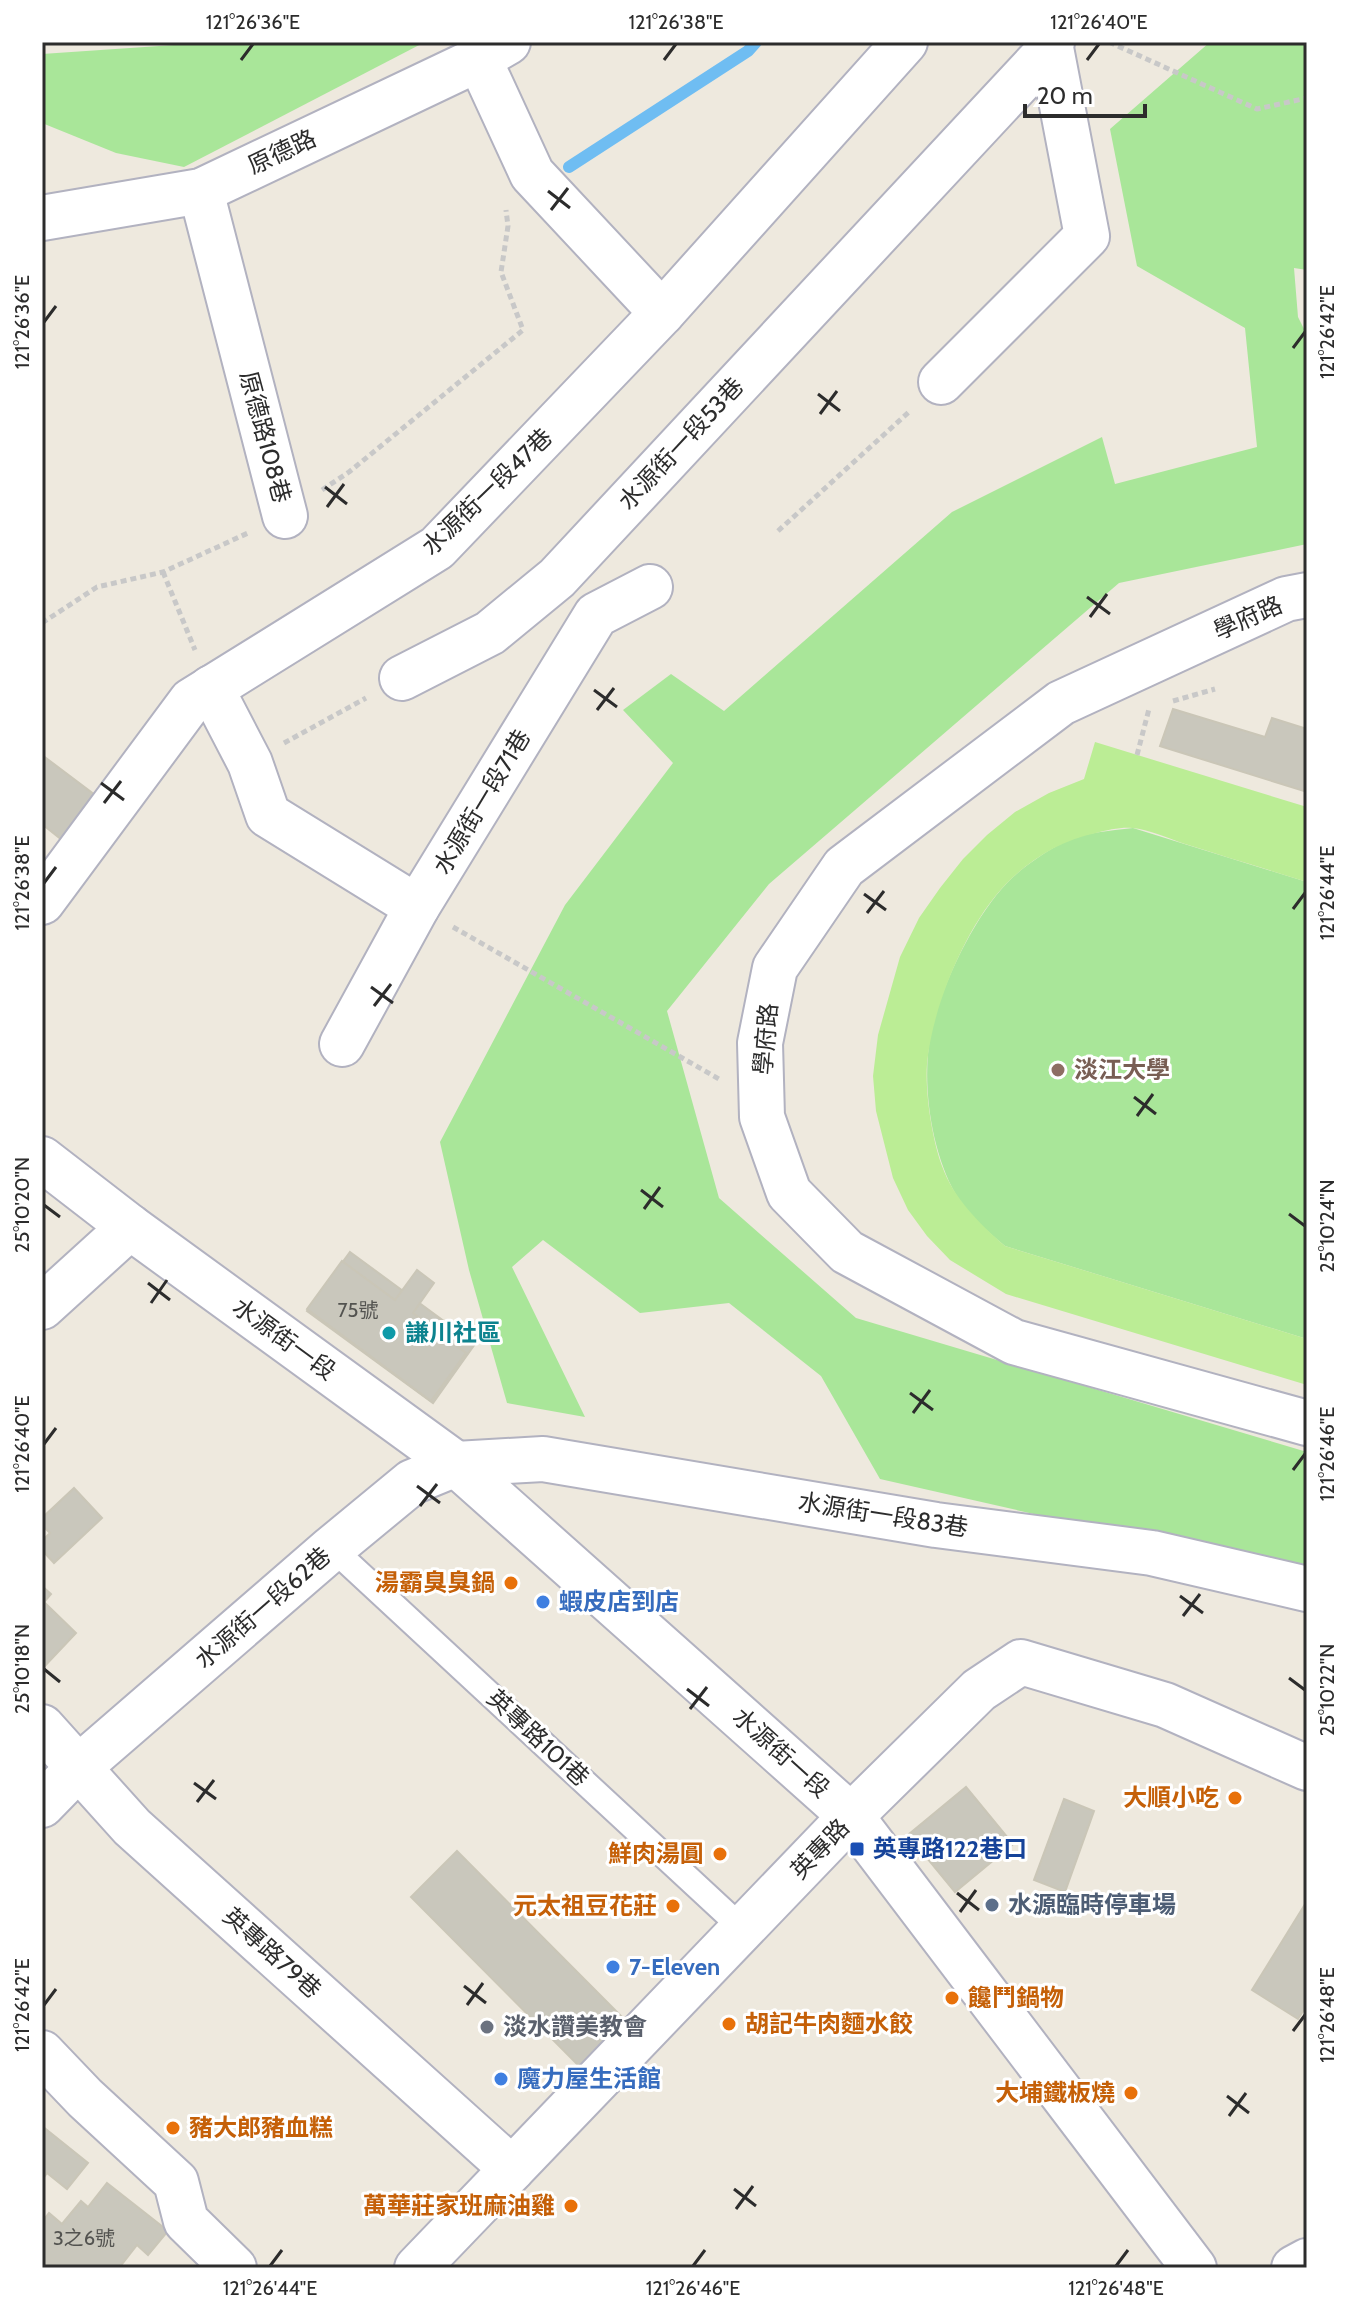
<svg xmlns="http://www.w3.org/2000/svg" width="1349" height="2310" viewBox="0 0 1349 2310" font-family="Cabin,'Noto Sans TC',sans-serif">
	<rect width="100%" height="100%" fill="#eee9de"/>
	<g fill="#a9e699">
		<polygon points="218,42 425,42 184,167 116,153 42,123 42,54"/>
		<polygon points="1210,42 1307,42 1307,270 1294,268 1298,317 1307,335 1307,544 1119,583 769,884 667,1011 719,1198 856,1318 1307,1452 1307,1576 880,1479 821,1376 729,1303 640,1313 543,1240 512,1267 585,1417 507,1403 469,1270 440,1142 565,905 673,763 623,710 671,674 724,711 952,512 1102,437 1115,484 1257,447 1245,328 1137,266 1110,129"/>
		<path d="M1133,828L1307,882V1339L1005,1246C987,1231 967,1214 955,1193C931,1150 921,1082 931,1033C940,988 975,915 1008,882C1023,867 1042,854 1062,843C1083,832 1110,831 1133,828Z"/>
	</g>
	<path fill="#bbed95" d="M1095,742L1307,807V882C1266,869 1226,857 1185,844C1170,839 1148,829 1132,828C1122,827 1107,830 1096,833C1062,840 1032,858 1007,883C967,923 932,1007 927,1064C925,1093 932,1138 942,1166C954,1199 979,1223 1005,1246L1307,1339V1385L1006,1294L950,1260L927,1236L908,1210L893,1178L876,1111L873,1076L878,1035L900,957L919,918L940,888L963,859L987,835L1015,812L1049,793L1084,779Z"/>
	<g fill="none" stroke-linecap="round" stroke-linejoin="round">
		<polyline stroke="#6fbdf2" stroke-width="12" points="569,167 748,51 756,42"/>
	</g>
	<g fill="#c9c7bc" stroke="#cac6b7" stroke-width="2">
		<polygon points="1173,709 1265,737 1272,718 1307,729 1307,792 1160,746"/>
		<polygon points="42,755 95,795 62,840 42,824"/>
		<polygon points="350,1252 475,1344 433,1403 307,1311"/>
		<polygon points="342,1261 395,1300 417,1270 434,1283 413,1313 466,1353 431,1401 307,1309"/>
		<polygon points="74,1488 102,1518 54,1563 42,1550 42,1541 50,1533 42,1525 42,1518"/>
		<polygon points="42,1586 51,1594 44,1602 76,1633 42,1669"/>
		<polygon points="966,1787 1013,1844 955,1892 908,1835"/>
		<polygon points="1064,1799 1094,1811 1065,1892 1034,1880"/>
		<polygon points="457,1851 627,2022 581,2068 411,1897"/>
		<polygon points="1307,1901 1307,2005 1298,2019 1252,1990"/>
		<polygon points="42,2126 88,2163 67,2189 47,2173 42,2180"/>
		<polygon points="107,2183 168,2231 148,2255 137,2245 119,2268 42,2268 42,2222 49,2213 62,2224 81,2201 88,2207"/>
	</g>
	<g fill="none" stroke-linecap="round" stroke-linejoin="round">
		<defs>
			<polyline id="lane" points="332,1548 743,1929"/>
			<g id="street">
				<polyline points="479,59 532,174 662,313"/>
				<polyline points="201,191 285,516"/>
				<polyline points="42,218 201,191 479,59 508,42"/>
				<polyline points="941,382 1087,236 1051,48 1052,42"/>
				<polyline points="1307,595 1286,599 1061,703 844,867 775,968 760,1043 762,1117 789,1193 847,1252 1014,1342 1307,1423"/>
				<polyline points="402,678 490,633 557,578 1051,48"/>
				<polyline points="211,688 250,763 268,815 417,907"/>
				<polyline points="42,902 191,701 437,548 662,313 905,42"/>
				<polyline points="342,1044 417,907 596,615 650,587"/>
				<polyline points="42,1307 130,1227"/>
				<polyline points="42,1727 132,1827 512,2169"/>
				<polyline points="42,1805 79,1767 332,1548 412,1482 456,1464 543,1459 936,1525 1152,1553 1307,1589"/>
				<polyline points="42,2053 85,2098 176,2182 186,2221 234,2268"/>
				<polyline points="417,2268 851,1816 979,1690 1021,1662 1165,1705 1307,1768"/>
				<polyline points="1294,2268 1307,2261"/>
			</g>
			<polyline id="secondary" points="42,1159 130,1227 456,1464 851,1816 1194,2268"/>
		</defs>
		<use href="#lane" stroke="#b2b2c0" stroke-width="28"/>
		<use href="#street" stroke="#b2b2c0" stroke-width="48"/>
		<use href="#secondary" stroke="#b2b2c0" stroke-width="48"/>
		<g stroke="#c8c8c8" stroke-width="5" stroke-dasharray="6 4" stroke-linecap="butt">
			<polyline points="1109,42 1257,109 1307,98"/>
			<polyline points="322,490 349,472 523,330 501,272 508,226 506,210"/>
			<polyline points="778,531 911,410"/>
			<polyline points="163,572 195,650"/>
			<polyline points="42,623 97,587 163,572 248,533"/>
			<polyline points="1173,701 1215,689"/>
			<polyline points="284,743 366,698"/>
			<polyline points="1137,755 1149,709"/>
			<polyline points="453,927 719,1079"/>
		</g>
		<use href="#lane" stroke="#fff" stroke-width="24"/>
		<use href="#street" stroke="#fff" stroke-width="44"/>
		<use href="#secondary" stroke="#fff" stroke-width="44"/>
	</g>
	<path fill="none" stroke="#2c2c2c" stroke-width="3" d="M241,60L253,44M664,60L676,44M1087,60L1099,44M548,191L570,208M551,210L568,188M44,322L56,306M1293,348L1305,332M818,394L840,411M820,414L837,391M325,487L347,504M327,507L344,484M1087,597L1110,614M1090,617L1107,594M594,690L617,707M597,710L614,688M101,783L124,800M104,803L121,781M44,883L56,867M864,894L886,910M1293,909L1305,893M867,913L884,891M371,987L393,1003M374,1006L391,984M1134,1097L1156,1114M1137,1116L1153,1094M641,1190L663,1207M44,1205L60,1217M644,1209L660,1187M1289,1214L1305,1226M148,1283L170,1300M151,1303L167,1280M910,1393L933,1410M913,1413L930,1390M44,1444L56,1428M1293,1470L1305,1454M417,1486L440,1503M420,1506L437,1484M1180,1596L1203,1613M1183,1616L1200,1594M44,1669L60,1682M1289,1678L1305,1690M687,1689L709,1706M690,1709L707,1687M194,1783L216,1799M197,1802L214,1780M957,1893L979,1910M960,1912L976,1890M464,1986L486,2003M44,2005L56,1989M467,2005L483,1983M1293,2031L1305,2015M1227,2096L1249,2113M1229,2116L1246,2093M734,2189L756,2206M736,2209L753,2186M270,2266L282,2250M693,2266L705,2250M1116,2266L1128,2250"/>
	<circle fill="#8d6e63" stroke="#fff" stroke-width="3" cx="1058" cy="1070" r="8"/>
	<circle fill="#0f9aa8" stroke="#fff" stroke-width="3" cx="389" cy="1333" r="8"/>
	<g fill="#e8710a" stroke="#fff" stroke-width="3">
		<circle cx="511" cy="1583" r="8"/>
		<circle cx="1235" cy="1798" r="8"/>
		<circle cx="720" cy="1854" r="8"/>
		<circle cx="673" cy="1906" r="8"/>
		<circle cx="952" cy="1998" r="8"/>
		<circle cx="729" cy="2024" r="8"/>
		<circle cx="1131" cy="2093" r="8"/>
		<circle cx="173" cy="2128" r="8"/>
		<circle cx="571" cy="2206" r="8"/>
	</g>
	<g fill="#3f7fe0" stroke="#fff" stroke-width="3">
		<circle cx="543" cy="1602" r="8"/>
		<circle cx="613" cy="1967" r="8"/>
		<circle cx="501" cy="2079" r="8"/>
	</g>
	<rect fill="#1a4fb4" stroke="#fff" stroke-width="3" x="849" y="1841" width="16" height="16" rx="4"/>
	<circle fill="#5c6f8a" stroke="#fff" stroke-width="3" cx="992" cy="1905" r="8"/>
	<circle fill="#6b7280" stroke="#fff" stroke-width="3" cx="487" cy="2027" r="8"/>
	<g text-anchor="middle" stroke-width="6" stroke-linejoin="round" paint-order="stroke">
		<g font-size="20" fill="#535350">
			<text x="358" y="1317">75號</text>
			<text x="84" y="2245">3之6號</text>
		</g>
		<g font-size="24" fill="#2c2c2c" stroke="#fff">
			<text transform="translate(282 152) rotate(-25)" y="8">原德路</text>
			<text transform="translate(265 437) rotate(75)" y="8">原德路108巷</text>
			<text transform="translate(681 444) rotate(-47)" y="8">水源街一段53巷</text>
			<text transform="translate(487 492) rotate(-44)" y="8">水源街一段47巷</text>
			<text transform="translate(1248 618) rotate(-24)" y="8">學府路</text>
			<text transform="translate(482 802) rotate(-59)" y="8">水源街一段71巷</text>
			<text transform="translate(766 1039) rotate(-85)" y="8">學府路</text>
			<text transform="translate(284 1339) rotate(36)" y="8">水源街一段</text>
			<text transform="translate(883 1515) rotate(9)" y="8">水源街一段83巷</text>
			<text transform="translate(263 1608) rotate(-41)" y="8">水源街一段62巷</text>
			<text transform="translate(538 1738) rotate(43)" y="8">英專路101巷</text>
			<text transform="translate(781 1753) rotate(42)" y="8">水源街一段</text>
			<text transform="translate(820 1849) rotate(-46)" y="8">英專路</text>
			<text transform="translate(272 1953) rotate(42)" y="8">英專路79巷</text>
		</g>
		<g font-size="24" font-weight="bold" fill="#785e54" stroke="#fff" text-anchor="start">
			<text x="1074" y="1078">淡江大學</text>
		</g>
		<g font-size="24" font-weight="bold" fill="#0d838f" stroke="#fff" text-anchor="start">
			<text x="405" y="1341">謙川社區</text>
		</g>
		<g font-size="24" font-weight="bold" fill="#c56008" stroke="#fff" text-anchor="end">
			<text x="495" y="1591">湯霸臭臭鍋</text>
			<text x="1219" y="1806">大順小吃</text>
			<text x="704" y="1862">鮮肉湯圓</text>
			<text x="657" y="1914">元太祖豆花莊</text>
			<text x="968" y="2006" text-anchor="start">饞鬥鍋物</text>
			<text x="745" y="2032" text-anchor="start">胡記牛肉麵水餃</text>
			<text x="1115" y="2101">大埔鐵板燒</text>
			<text x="189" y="2136" text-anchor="start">豬大郎豬血糕</text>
			<text x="555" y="2214">萬華莊家班麻油雞</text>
		</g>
		<g font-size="24" font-weight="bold" fill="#366cbe" stroke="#fff" text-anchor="start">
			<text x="559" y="1610">蝦皮店到店</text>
			<text x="629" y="1975">7-Eleven</text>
			<text x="517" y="2087">魔力屋生活館</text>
		</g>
		<g font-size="24" font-weight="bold" fill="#164399" stroke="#fff" text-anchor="start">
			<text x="873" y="1857">英專路122巷口</text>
		</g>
		<g font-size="24" font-weight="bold" fill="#4e5e75" stroke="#fff" text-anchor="start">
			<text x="1008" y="1913">水源臨時停車場</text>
		</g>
		<g font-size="24" font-weight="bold" fill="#5b616d" stroke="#fff" text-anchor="start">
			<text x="503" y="2035">淡水讚美教會</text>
		</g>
	</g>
	<rect width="1349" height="2310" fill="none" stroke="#ffffff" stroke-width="88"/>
	<path d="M1025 104v12h120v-12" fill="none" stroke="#2c2c2c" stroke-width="4"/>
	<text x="1037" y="104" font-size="24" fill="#2c2c2c" stroke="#ffffff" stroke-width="6" paint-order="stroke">20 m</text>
	<rect x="44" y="44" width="1261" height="2222" fill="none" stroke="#2c2c2c" stroke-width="3"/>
	<g font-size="20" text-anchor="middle" fill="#2c2c2c">
		<text x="253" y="29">121°26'36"E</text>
		<text x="676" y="29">121°26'38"E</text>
		<text x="1099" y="29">121°26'40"E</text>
		<text transform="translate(22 322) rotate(-90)" y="7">121°26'36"E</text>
		<text transform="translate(1327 332) rotate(-90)" y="7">121°26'42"E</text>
		<text transform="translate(22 883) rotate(-90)" y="7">121°26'38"E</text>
		<text transform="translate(1327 893) rotate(-90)" y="7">121°26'44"E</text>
		<text transform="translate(22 1205) rotate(-90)" y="7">25°10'20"N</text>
		<text transform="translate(1327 1226) rotate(-90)" y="7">25°10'24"N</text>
		<text transform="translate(22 1444) rotate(-90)" y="7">121°26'40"E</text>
		<text transform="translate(1327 1454) rotate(-90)" y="7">121°26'46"E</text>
		<text transform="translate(22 1669) rotate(-90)" y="7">25°10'18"N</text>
		<text transform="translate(1327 1690) rotate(-90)" y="7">25°10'22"N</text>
		<text transform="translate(22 2005) rotate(-90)" y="7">121°26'42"E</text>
		<text transform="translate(1327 2015) rotate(-90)" y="7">121°26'48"E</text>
		<text x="270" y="2295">121°26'44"E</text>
		<text x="693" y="2295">121°26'46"E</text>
		<text x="1116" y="2295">121°26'48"E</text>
	</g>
</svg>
